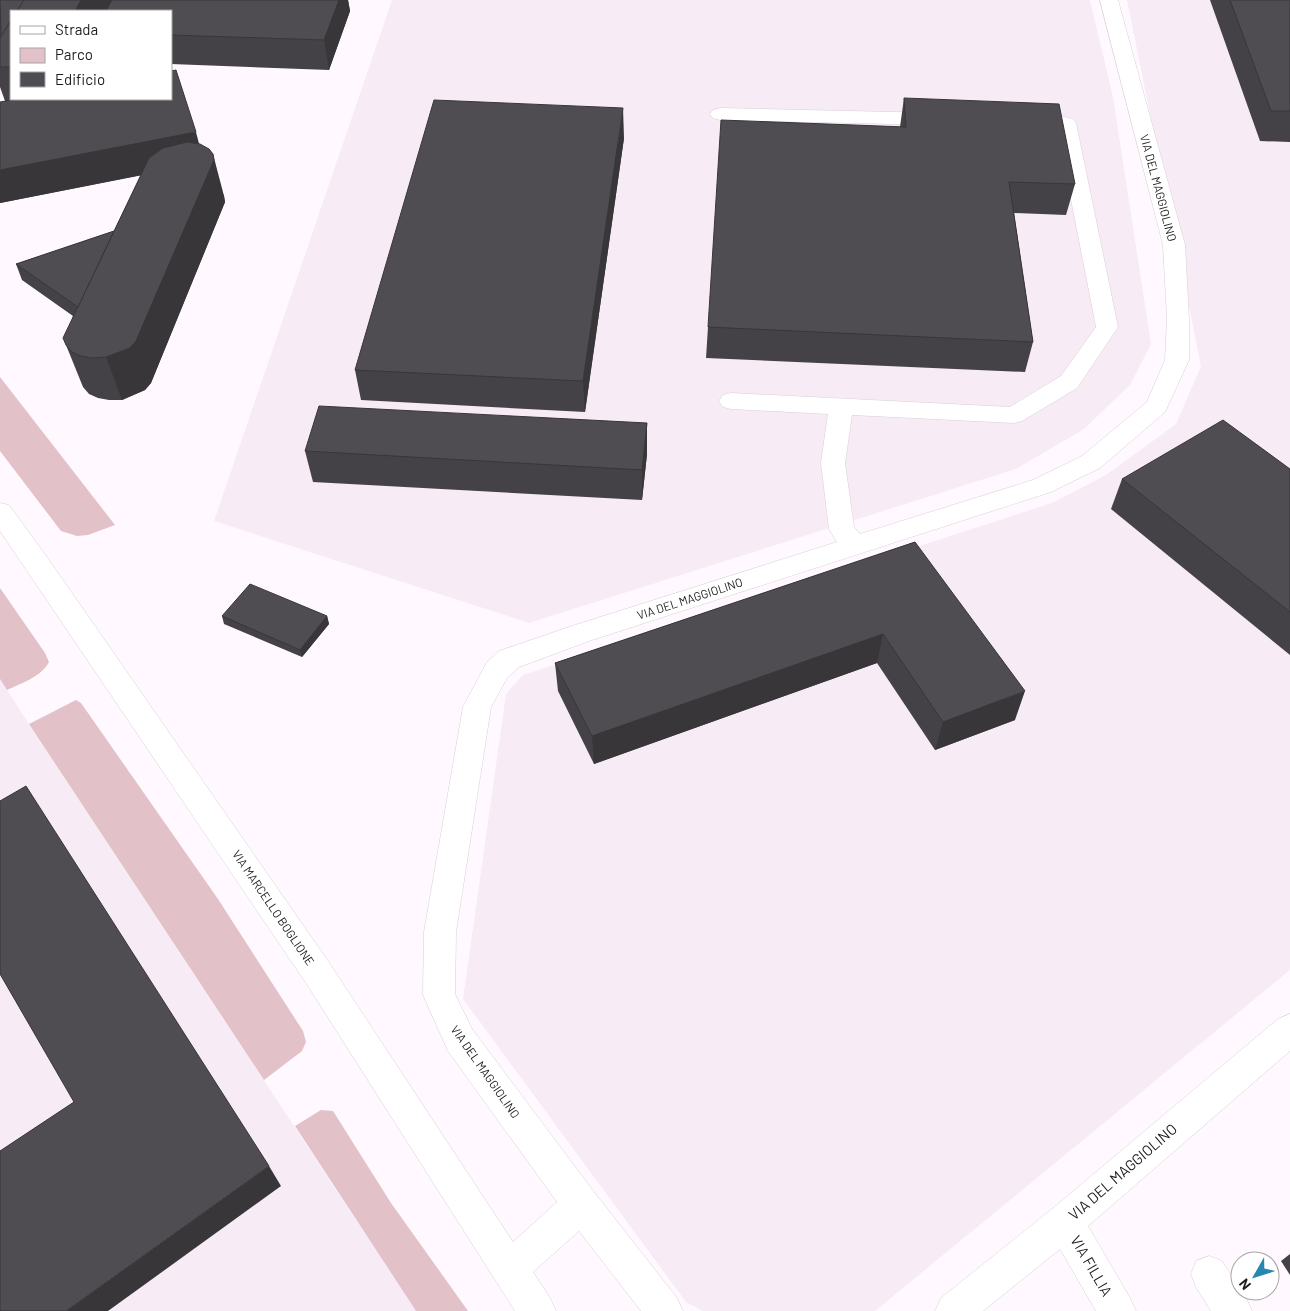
<svg xmlns="http://www.w3.org/2000/svg" width="1290" height="1311" viewBox="0 0 1290 1311" font-family="Barlow,sans-serif">
	<rect width="100%" height="100%" fill="#fff9ff"/>
	<g fill="#f7ebf6">
		<polygon points="392,0 1090,0 1113,97 1151,344 1130,385 1084,429 1016,469 529,623 214,521"/>
		<polygon points="1127,0 1290,0 1290,970 875,1311 703,1311 686,1302 463,999 506,694 523,675 1052,503 1106,475 1176,424 1201,366"/>
		<polygon points="0,679 29,724 416,1311 0,1311"/>
	</g>
	<g fill="#e2c1c8">
		<polygon points="0,377 115,525 88,535 77,536 61,531 0,451"/>
		<path d="M0,588L45,653L49,662C41,677 22,683 7,690L0,679Z"/>
		<polygon points="76,700 81,703 218,899 303,1031 306,1042 302,1051 264,1080 29,724"/>
		<polygon points="321,1110 333,1111 391,1203 468,1311 416,1311 295,1126"/>
	</g>
	<g fill="none" stroke-linecap="round" stroke-linejoin="round">
		<defs>
			<g id="minor">
				<path d="M1100,0H1118L1185,245L1189,319V360L1165,412L1100,468L1051,492L592,640L519,667L507,678L491,707L456,932L455,994L472,1029L594,1192L677,1298L683,1311H641L579,1231L533,1272L550,1298L556,1311H515L306,983L0,531V503L9,505L49,560L328,961L513,1242L557,1202L448,1051L423,995L424,932L463,707L487,662L499,651L572,626L837,542L829,529L821,463L828,414L731,409L723,407L719,401L723,395L731,393L1010,407L1061,376L1096,327L1057,128L1018,125L1015,121L1018,117C1034,113 1057,115 1073,119L1076,123L1118,327L1077,388L1022,421L1014,423L852,415L845,463L854,527L860,534L1033,480L1082,456L1147,402L1165,360L1167,319L1163,245Z"/>
				<polygon points="720,108 937,113 944,115 947,119 944,123 937,125 720,120 713,118 710,114 713,110"/>
				<polygon points="1290,1014 1290,1051 1088,1226 1130,1298 1136,1311 1096,1311 1060,1249 983,1311 935,1311 941,1298 1052,1209 1278,1019"/>
				<polygon points="1209,1256 1222,1261 1246,1298 1252,1311 1211,1311 1196,1287 1191,1274 1196,1261"/>
			</g>
		</defs>
		<use href="#minor" stroke="#d6d1d6" stroke-width="1"/>
		<use href="#minor" fill="#fff" fill-rule="evenodd"/>
	</g>
	<g fill="#454247">
		<polygon points="0,0 348,0 350,11 329,70 171,64 171,11 11,11 11,99 171,99 199,144 224,196 225,202 151,383 145,390 122,400 109,400 98,398 89,394 83,387 66,345 73,316 22,280 16,264 114,231 141,175 0,203 5,101 0,87"/>
		<polygon points="1210,0 1290,0 1290,142 1260,141"/>
		<polygon points="904,98 1075,184 1066,215 1014,213 1033,342 1025,372 706,358 708,327 900,127"/>
		<polygon points="624,138 585,412 361,400 355,370"/>
		<polygon points="647,423 647,454 642,500 313,482 305,451"/>
		<polygon points="1290,469 1290,655 1111,509 1122,479"/>
		<polygon points="915,542 1015,720 935,750 877,663 594,764 558,691 555,663"/>
		<polygon points="222,616 327,616 329,624 302,657 224,624"/>
		<polygon points="1290,1254 1290,1275 1281,1261"/>
	</g>
	<g fill="#383639">
		<polygon points="81,0 116,0 110,11 75,11"/>
		<polygon points="339,0 348,0 350,11 329,70 324,40"/>
		<polygon points="623,108 624,138 585,412 583,381"/>
		<polygon points="196,132 204,163 0,203 0,170"/>
		<polygon points="213,154 224,196 225,202 151,383 145,390 122,400 106,357"/>
		<polygon points="647,423 647,454 642,500 642,470"/>
		<polygon points="327,616 329,624 302,657 300,650"/>
		<polygon points="883,634 877,663 594,764 592,736"/>
		<polygon points="1025,691 1015,720 935,750 943,722"/>
		<polygon points="269,1166 281,1186 108,1311 66,1311"/>
	</g>
	<g fill="#504d52" stroke="#383639">
		<polygon points="0,0 24,0 17,11 11,11 11,20 1,37"/>
		<polygon points="24,0 81,0 75,11 17,11"/>
		<polygon points="112,0 339,0 324,40 171,35 171,11 106,11"/>
		<polygon points="1230,0 1290,0 1290,111 1271,111"/>
		<polygon points="11,20 11,67 0,67 0,38"/>
		<polygon points="176,70 196,132 0,170 0,102 18,99 171,99 171,71"/>
		<polygon points="904,98 1059,104 1075,184 1009,182 1033,342 708,327 721,120 906,127"/>
		<polygon points="434,100 623,108 583,381 355,370"/>
		<polygon points="187,142 200,144 209,149 213,154 214,160 136,341 130,348 106,357 92,358 81,356 72,352 66,345 63,338 149,158 163,148"/>
		<polygon points="114,231 78,307 16,264"/>
		<polygon points="319,406 647,423 642,470 305,451"/>
		<polygon points="1223,420 1290,469 1290,612 1122,479"/>
		<polygon points="915,542 1025,691 943,722 883,634 592,736 555,663"/>
		<polygon points="250,584 327,616 300,650 222,616"/>
		<polygon points="26,786 269,1166 66,1311 0,1311 0,1151 74,1102 0,974 0,801"/>
	</g>
	<g text-anchor="middle" stroke-width="5" stroke-linejoin="round" paint-order="stroke">
		<g font-size="12" fill="#1e1d1e" stroke="#fff">
			<text transform="translate(1158 188) rotate(75)" y="4">VIA DEL MAGGIOLINO</text>
			<text transform="translate(690 599) rotate(-18)" y="4">VIA DEL MAGGIOLINO</text>
			<text transform="translate(273 908) rotate(56)" y="4">VIA MARCELLO BOGLIONE</text>
			<text transform="translate(485 1072) rotate(55)" y="4">VIA DEL MAGGIOLINO</text>
		</g>
		<g font-size="15" fill="#1e1d1e" stroke="#fff">
			<text transform="translate(1123 1172) rotate(-41)" y="5">VIA DEL MAGGIOLINO</text>
			<text transform="translate(1091 1266) rotate(60)" y="5">VIA FILLIA</text>
		</g>
	</g>
	<rect x="10" y="10" width="162" height="90" fill="#ffffff" stroke="#a5a5a5"/>
	<rect x="20" y="26" width="25" height="8" fill="#ffffff" stroke="#a5a5a5"/>
	<text x="55" y="35" font-size="15" fill="#1e1d1e">Strada</text>
	<rect x="20" y="48" width="25" height="15" fill="#e2c1c8" stroke="#a5a5a5"/>
	<text x="55" y="60" font-size="15" fill="#1e1d1e">Parco</text>
	<rect x="20" y="72" width="25" height="15" fill="#504d52" stroke="#a5a5a5"/>
	<text x="55" y="85" font-size="15" fill="#1e1d1e">Edificio</text>
	<g transform="translate(1255 1276) rotate(231)"><circle r="24" fill="#ffffff" stroke="#a5a5a5"/>
	<path d="M0-4L9 19L0 12L-9 19Z" fill="#2687b2"/>
	<text y="-8" font-size="14" font-weight="bold" text-anchor="middle" fill="#1e1d1e">N</text>
	</g>
</svg>
